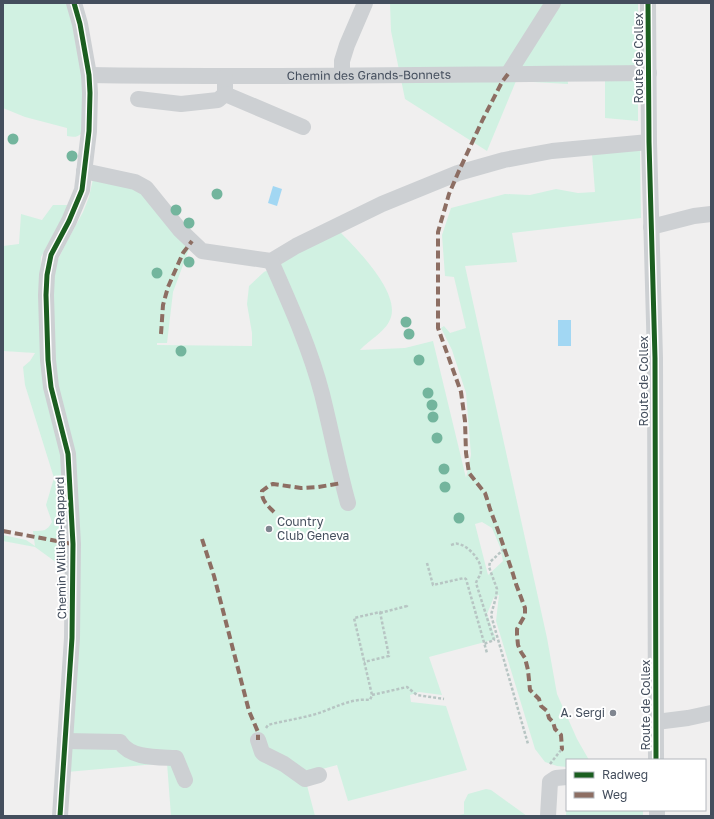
<svg xmlns="http://www.w3.org/2000/svg" width="714" height="819" viewBox="0 0 714 819" font-family="'Golos Text',sans-serif">
	<rect width="100%" height="100%" fill="#f0efef"/>
	<g fill="#d1f1e2" fill-rule="evenodd">
		<path d="M3,3H69L80,49L84,117L82,133C77,138 73,137 67,136V128L25,117L3,108Z"/>
		<polygon points="390,3 638,3 638,121 605,118 605,67 567,70 568,84 516,81 487,151 405,99 391,31"/>
		<path d="M640,150L641,218L512,233L517,262L465,266L547,638L557,694L577,739L589,760H567V767L557,766L545,762L535,749L496,621L499,595L494,597L487,614L496,639L429,657L442,695L419,692L410,695L411,702L446,706L467,770L348,801L337,765L304,774L315,816H171L167,763L67,772L80,568L57,385L54,344L53,280L56,264L64,247L83,212L89,197L93,179L141,190L189,249L173,292L167,343H157V345L252,346V333L247,304L249,286L264,272L281,264L300,248L339,231C356,248 399,291 391,317C387,331 369,340 360,350L405,348L433,341L466,478L471,455L466,393L452,350L441,328L444,326L450,333L466,328L454,277L445,276L442,235L451,208L505,194L530,195L556,189L578,193L595,192L592,154ZM482,522L492,528L500,547L503,561L488,575L475,524Z"/>
		<path d="M53,205H70L41,257L40,285L60,445L65,535L64,568L35,547L3,541V535L26,540L35,546L33,531C44,531 47,531 52,522L46,505L54,478L25,385L23,367L30,361L35,353L3,351V246L19,244L21,214L42,220Z"/>
		<polygon points="486,789 491,790 527,816 454,816 464,814 464,802 468,794"/>
		<polygon points="567,795 567,810 643,810 643,816 566,816"/>
	</g>
	<g fill="#a2d7f3">
		<polygon points="273,186 282,189 277,206 268,203"/>
		<rect x="558" y="320" width="13" height="26"/>
	</g>
	<g fill="none" stroke-linecap="round" stroke-linejoin="round">
		<g stroke="#b7c5c3" stroke-width="2.5" stroke-dasharray="3 2" stroke-linecap="butt">
			<path d="M451,545C454,544 456,543 458,544C468,545 482,561 481,571C481,575 477,579 476,583L494,640L484,644"/>
			<polyline points="504,549 490,562 489,567 497,589 496,597 491,615 528,744"/>
			<polyline points="427,563 433,585 464,578 466,579 487,653"/>
			<polyline points="380,613 407,606 406,605"/>
			<polyline points="372,695 407,687 417,695 444,699"/>
			<path d="M266,728L268,725C286,720 305,718 322,712C338,706 353,698 370,700L372,695L354,618L380,612L389,656L364,662"/>
			<polyline points="550,764 561,750"/>
		</g>
		<g stroke="#cdd0d3" stroke-width="16">
			<polyline points="648,3 649,142 655,358 656,760"/>
			<polyline points="508,74 553,3"/>
			<path id="s1" d="M89,75C275,78 462,74 649,73"/>
			<polyline points="342,75 342,61 347,45 365,3"/>
			<polyline points="225,77 225,94 303,127"/>
			<polyline points="138,99 181,104 218,100 225,94"/>
			<polyline points="84,171 135,182 146,188 180,230 202,251 271,261 296,246 382,204 458,173 504,160 552,151 649,142"/>
			<polyline points="651,227 694,216 711,214"/>
			<path d="M271,261C290,304 310,348 322,394C331,430 338,467 348,503"/>
			<polyline points="656,722 688,718 711,713"/>
			<polyline points="258,740 262,752 264,754 284,764 305,779 319,775"/>
			<path d="M65,741L120,742C131,759 158,757 176,758L185,780"/>
			<polyline points="60,816 72,638 73,544 68,454 51,387 48,360 46,295 47,275 51,255 69,221 82,190 89,131 90,93 89,75 80,24 74,3"/>
			<polyline points="548,816 550,782 556,778 567,777"/>
			<polyline points="657,816 657,810"/>
		</g>
		<g stroke="#8d6e63" stroke-width="4" stroke-dasharray="8 4" stroke-linecap="butt">
			<polyline points="508,74 502,82 483,119 458,173 449,194 438,232 438,328 461,392 465,421 466,453 469,473 485,493 487,499 490,509 499,533 513,574 516,584 525,608 525,615 517,629 517,635 518,645 521,652 525,658 528,670 530,690 539,699 541,706 547,711 549,718 553,722 555,729 561,735 562,749 561,750"/>
			<polyline points="161,334 163,305 168,287 183,253 192,241"/>
			<path d="M274,512C268,506 261,500 262,491L270,485L273,484L301,488L318,487L342,483"/>
			<polyline points="3,531 73,544"/>
			<polyline points="202,539 214,576 249,711 258,732 258,740"/>
		</g>
		<defs>
			<g id="cycleway">
				<polyline points="648,3 649,142 655,358 656,760"/>
				<polyline points="60,816 72,638 73,544 68,454 51,387 48,360 46,295 47,275 51,255 69,221 82,190 89,131 90,93 89,75 80,24 74,3"/>
			</g>
		</defs>
		<use href="#cycleway" stroke="#fff" stroke-width="8"/>
		<use href="#cycleway" stroke="#1b5e20" stroke-width="5"/>
	</g>
	<g fill="#73b59d">
		<circle cx="13" cy="139" r="5.5"/>
		<circle cx="72" cy="156" r="5.5"/>
		<circle cx="217" cy="194" r="5.5"/>
		<circle cx="176" cy="210" r="5.5"/>
		<circle cx="189" cy="223" r="5.5"/>
		<circle cx="189" cy="262" r="5.5"/>
		<circle cx="157" cy="273" r="5.5"/>
		<circle cx="406" cy="322" r="5.5"/>
		<circle cx="409" cy="334" r="5.5"/>
		<circle cx="181" cy="351" r="5.5"/>
		<circle cx="419" cy="360" r="5.5"/>
		<circle cx="428" cy="393" r="5.5"/>
		<circle cx="432" cy="405" r="5.5"/>
		<circle cx="433" cy="417" r="5.5"/>
		<circle cx="437" cy="438" r="5.5"/>
		<circle cx="444" cy="469" r="5.5"/>
		<circle cx="445" cy="487" r="5.5"/>
		<circle cx="459" cy="518" r="5.5"/>
	</g>
	<g fill="#808690" stroke="#fff" stroke-width="1.5">
		<circle cx="269" cy="529" r="4"/>
		<circle cx="613" cy="713" r="4"/>
	</g>
	<g text-anchor="middle" stroke-width="4" stroke-linejoin="round" paint-order="stroke">
		<g font-size="12" fill="#444e5d" stroke="#fff">
			<text transform="translate(639 58) rotate(-90)" y="4">Route de Collex</text>
			<text dy="4" stroke="none"><textPath href="#s1" startOffset="280">Chemin des Grands-Bonnets</textPath></text>
			<text transform="translate(644 381) rotate(-90)" y="4">Route de Collex</text>
			<text transform="translate(61 548) rotate(-91)" y="4">Chemin William-Rappard</text>
			<text transform="translate(646 705) rotate(-90)" y="4">Route de Collex</text>
		</g>
		<g font-size="12" fill="#444e5d" stroke="#fff" text-anchor="start">
			<text x="277" y="526">Country<tspan x="277" dy="14">Club Geneva</tspan></text>
			<text x="605" y="717" text-anchor="end">A. Sergi</text>
		</g>
	</g>
	<rect width="714" height="819" fill="none" stroke="#444e5d" stroke-width="8"/>
	<rect x="566" y="759" width="140" height="52" fill="#ffffff" stroke="#b4b8be"/>
	<rect x="574" y="772" width="20" height="6" fill="#1b5e20" stroke="#b4b8be"/>
	<text x="602" y="779" font-size="12" fill="#444e5d">Radweg</text>
	<rect x="574" y="792" width="20" height="6" fill="#8d6e63" stroke="#b4b8be"/>
	<text x="602" y="799" font-size="12" fill="#444e5d">Weg</text>
</svg>
